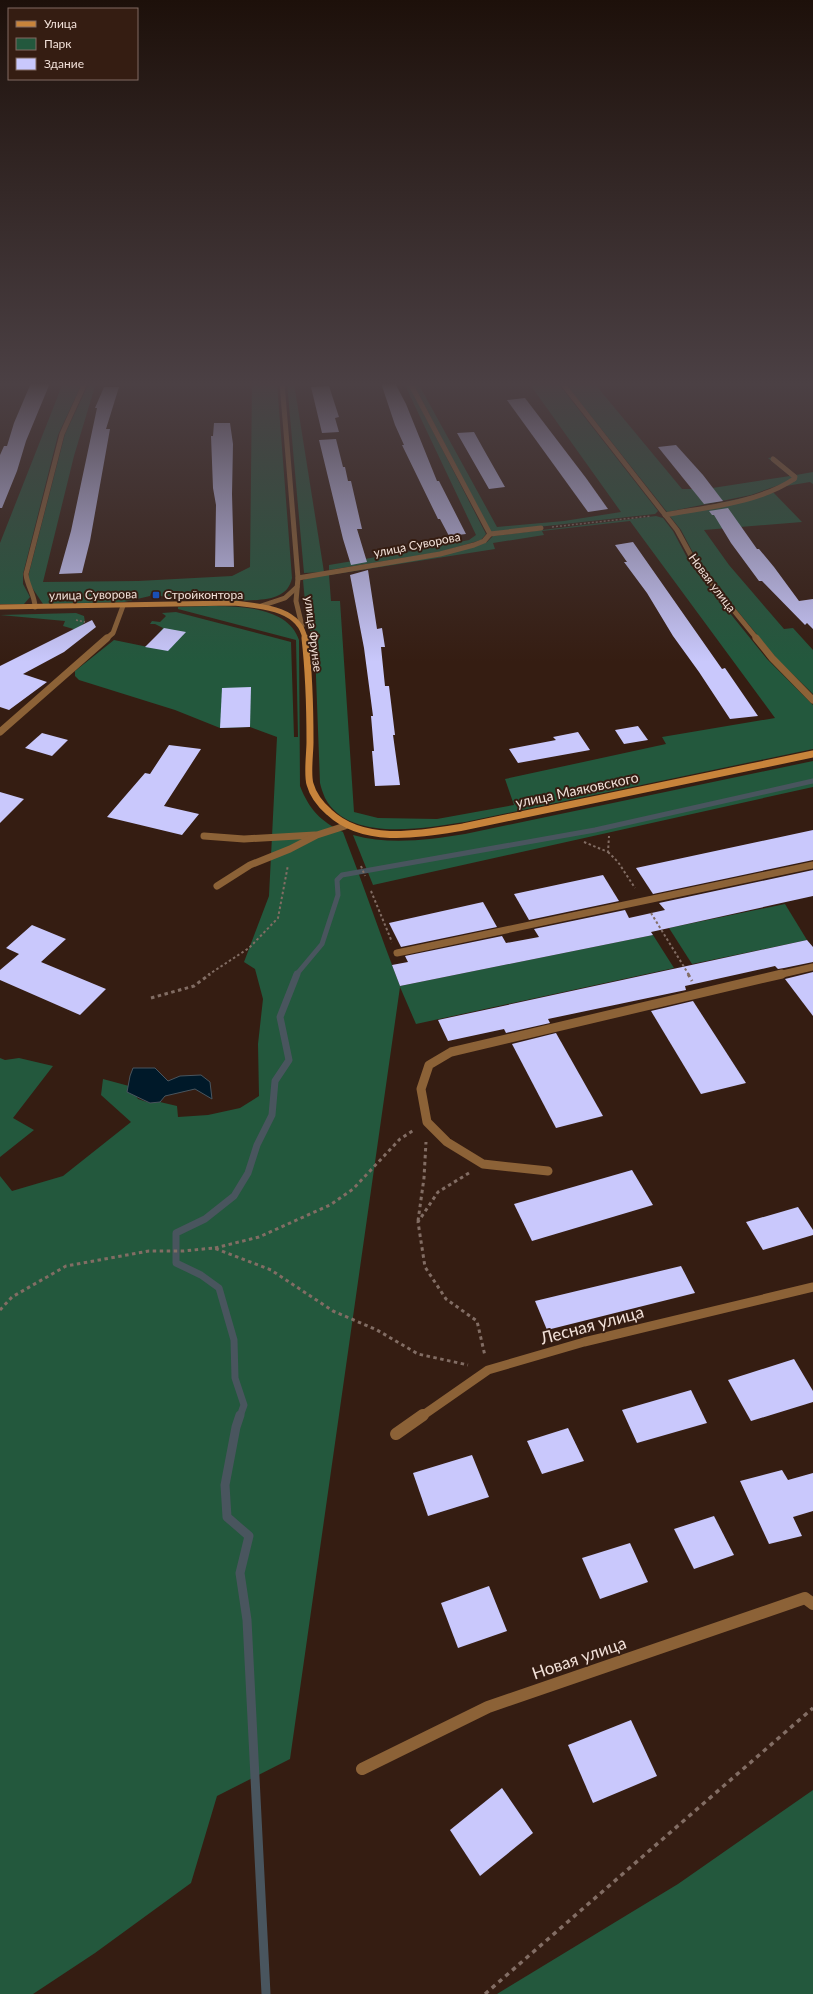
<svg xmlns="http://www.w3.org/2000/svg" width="813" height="1994" viewBox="0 0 813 1994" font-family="Lato,sans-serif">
	<rect width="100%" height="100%" fill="#351d12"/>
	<g fill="#23583d" fill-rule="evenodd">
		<polygon points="63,383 82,383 58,435 23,574 23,584 30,597 24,604 0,604 0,543"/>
		<path d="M89,383H96L74,456L43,582L138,581L232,576L250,567L252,383H277L292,578C290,587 286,592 277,596C258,605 184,599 160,596V593H151L150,596L124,602L43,604L29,583V573L65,434Z"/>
		<polygon points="287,383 294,383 324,572 304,573"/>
		<polygon points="404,383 408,383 486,534 481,540 440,552 329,570 329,565 424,549 469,540 476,535"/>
		<polygon points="413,383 418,383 497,527 564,521 621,512 529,383 558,383 658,511 655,514 491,532"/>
		<polygon points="565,383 594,383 682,489 706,489 790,476 768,458 774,457 796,475 813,472 813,484 810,482 786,486 796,479 751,495 667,512"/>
		<polygon points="772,491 802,522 704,530 729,565 784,629 793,628 813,650 813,694 777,659 699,564 681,530 669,515"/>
		<path d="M656,516L663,518L673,531L691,565L767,659L813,705V749L465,822C424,828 349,843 325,798C323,793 321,788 320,783L315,650L312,634L307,625L303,580L311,577L476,546L487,542L493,536ZM630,521L775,718L662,737L666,744L505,779L514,805L437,819L378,818L354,812L340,601H331L329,575L495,549L493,543L544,535L542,531Z"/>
		<path d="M178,607C213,606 286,599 299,640L300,786C309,809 320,821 343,832C363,883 380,935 400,986L653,935L674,968L416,1024L400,987L290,1759L217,1796L191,1883L95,1953L33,1994H0V1176L12,1191L63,1176L131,1122L101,1095L103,1079L129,1086L138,1099L150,1103L160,1102L177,1106L178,1117L208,1115L240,1108L259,1096L258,1044L263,999L255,969L244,962L269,896L277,737L250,727L220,728L175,710L79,680L75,676V671L114,640L148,647L163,628L155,624H150L152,621L160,622L166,616L162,613L176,612L291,642L294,737H298L296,640L178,609Z"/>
		<polygon points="76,613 84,616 85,622 77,630 63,626 65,621 0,615"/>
		<path d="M813,761V787L373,885L353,835C389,845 428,840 465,834Z"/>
		<polygon points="785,904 807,940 692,964 669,928"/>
		<polygon points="0,1058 5,1060 19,1058 53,1066 13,1118 34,1130 0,1157"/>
		<polygon points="813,1790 813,1994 497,1994 678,1884"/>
	</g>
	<polygon fill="#001929" stroke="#49555e" points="133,1068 155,1068 168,1081 180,1076 201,1075 210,1082 212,1099 195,1089 165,1096 160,1102 150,1103 127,1092 130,1076"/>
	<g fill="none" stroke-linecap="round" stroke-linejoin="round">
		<polyline stroke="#49555e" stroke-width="5" points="296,975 322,944 338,895 337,880 342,875 595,830 813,781"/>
		<polyline stroke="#49555e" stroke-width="7" points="240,1416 244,1405 235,1378 234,1340 219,1288 201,1275 176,1263 176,1233 205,1219 234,1196 248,1173 257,1145 272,1115 275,1081 289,1060 280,1017 297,974"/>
		<polyline stroke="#49555e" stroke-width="9" points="240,1415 236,1427 225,1485 227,1517 249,1536 240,1573 247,1620 266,1994"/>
	</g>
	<g fill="#c9c8fc">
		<polygon points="31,383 50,383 26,441 17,471 2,508 0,508 0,455 4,446 7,446 14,423"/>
		<polygon points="381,383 395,383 406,404 437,481 439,481 466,534 449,536 440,519 438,519 402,445 404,445 395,425"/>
		<polygon points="329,386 339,417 335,418 339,432 322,433 311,387"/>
		<polygon points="104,387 119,387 106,429 110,429 90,541 82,573 59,574 71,531 97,408 95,408"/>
		<polygon points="525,398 586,478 608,509 588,512 507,400"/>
		<polygon points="214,423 230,423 233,444 232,494 234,567 215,567 216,505 213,488 211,436 213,436"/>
		<polygon points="474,432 484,450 505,487 489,489 457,433"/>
		<polygon points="336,439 343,467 345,467 348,481 351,481 362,529 357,529 367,562 351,565 343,539 319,440"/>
		<polygon points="676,445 703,475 723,501 704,504 658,447"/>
		<polygon points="728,508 757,549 759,549 774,567 799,601 813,599 813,629 807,623 805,625 762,581 759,581 731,543 714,515 712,515 709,511"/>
		<polygon points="633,542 722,669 725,668 758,716 730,719 699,672 673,636 647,593 624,562 627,562 615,545"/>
		<polygon points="368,570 377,629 382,628 385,647 381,647 385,686 389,686 395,735 393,735 400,785 375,786 372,751 374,751 371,716 373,716 364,648 350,575"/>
		<polygon points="92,620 96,627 64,652 23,674 47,682 9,710 0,707 0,666"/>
		<polygon points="164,628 186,632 168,651 145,647"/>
		<polygon points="251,687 250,727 220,728 222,688"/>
		<polygon points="638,726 648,740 624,744 615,730"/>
		<polygon points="578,732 590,750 518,763 509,749 556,740 553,737"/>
		<polygon points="42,733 68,740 52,756 25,748"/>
		<polygon points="169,745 201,749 164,806 199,814 182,835 107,817 145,773 150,774"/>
		<polygon points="0,792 24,799 0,823"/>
		<polygon points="813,830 813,860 653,894 636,868"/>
		<polygon points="813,870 813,896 651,932 653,935 400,986 392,965 408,962 405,956 502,936 506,943 539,937 534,929 625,910 629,918 665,910 659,903"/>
		<polygon points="603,875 619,901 529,920 514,894"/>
		<polygon points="483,902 497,927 401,947 389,923"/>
		<polygon points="32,925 66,939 41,962 106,989 80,1015 0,980 0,970 19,954 6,948"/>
		<polygon points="807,940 813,947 813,962 784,968 778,969 775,966 685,986 686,990 548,1019 550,1023 506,1033 504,1029 448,1041 438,1020"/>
		<polygon points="813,972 813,1016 785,979"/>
		<polygon points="693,1001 746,1083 701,1094 651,1011"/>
		<polygon points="556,1033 603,1116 556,1128 512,1044"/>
		<polygon points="632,1170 653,1205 532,1241 514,1204"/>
		<polygon points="798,1207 813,1230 813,1235 763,1250 746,1222"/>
		<polygon points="681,1266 695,1293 547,1330 535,1301"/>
		<polygon points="794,1359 813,1391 813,1402 751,1421 728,1380"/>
		<polygon points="691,1390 707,1423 637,1443 622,1410"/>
		<polygon points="568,1428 584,1461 542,1474 527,1441"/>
		<polygon points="472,1455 489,1497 428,1516 413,1473"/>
		<polygon points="782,1470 788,1480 813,1473 813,1511 793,1517 802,1536 769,1544 740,1481"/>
		<polygon points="714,1516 734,1555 694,1569 674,1529"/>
		<polygon points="630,1543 648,1582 600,1599 582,1558"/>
		<polygon points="489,1586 507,1631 458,1648 441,1603"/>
		<polygon points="631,1720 657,1776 593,1803 568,1745"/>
		<polygon points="502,1788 533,1833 480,1876 450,1830"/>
	</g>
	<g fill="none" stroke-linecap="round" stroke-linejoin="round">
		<g stroke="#826d64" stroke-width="1.5" stroke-dasharray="2 2" stroke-linecap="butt">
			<polyline points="552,527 651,516"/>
			<polyline points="76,620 85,622"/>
		</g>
		<g stroke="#826d64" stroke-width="2" stroke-dasharray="2.5 2.5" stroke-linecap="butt">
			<polyline points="584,842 608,852 609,836"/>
			<polyline points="608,852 618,862 635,888"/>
			<polyline points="361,866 365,876"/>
			<polyline points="371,891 392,942"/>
			<polyline points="651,913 689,975"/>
			<polyline points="208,975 249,948 278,918 288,865"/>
		</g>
		<g stroke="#826d64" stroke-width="3" stroke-dasharray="3.5 3.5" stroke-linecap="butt">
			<polyline points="688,974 692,981"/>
			<polyline points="151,998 194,986 210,974"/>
			<polyline points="469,1173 438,1192 418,1222 425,1267 446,1299 477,1321 485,1356"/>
			<polyline points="418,1221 424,1178 426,1142"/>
			<polyline points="215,1248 259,1237 330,1205 353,1189 400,1139 414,1130"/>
			<polyline points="0,1310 12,1297 66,1266 149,1251 183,1251 214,1248 271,1270 333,1311 377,1330 418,1354 468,1365"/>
		</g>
		<polyline stroke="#826d64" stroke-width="3.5" stroke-dasharray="4.5 4.5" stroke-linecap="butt" points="485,1994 813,1708"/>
		<g stroke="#8c6237" stroke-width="5">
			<polyline points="773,459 795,477 794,479"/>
			<polyline points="490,534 541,528"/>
			<polyline points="106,639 113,633 123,606"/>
		</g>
		<g stroke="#8c6237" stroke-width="7">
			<polyline points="0,732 107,638"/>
			<polyline points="204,836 244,839 315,835"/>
			<polyline points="217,886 250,865 290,849 317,835 345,826"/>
			<polyline points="397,953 813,865"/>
			<polyline points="778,975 813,967"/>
		</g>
		<polyline stroke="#8c6237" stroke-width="9" points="548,1171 483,1164 447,1142 427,1122 421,1089 429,1065 451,1052 782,974"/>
		<g stroke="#8c6237" stroke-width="5">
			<polyline points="282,383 298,578 296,601 302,626"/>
			<polyline points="562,383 677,530 695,563 757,639"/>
			<path d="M665,515C707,507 758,503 794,479"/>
			<polyline points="298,578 440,554 474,545 484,541 490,534 410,383"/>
			<polyline points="261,606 285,598 297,587"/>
			<path d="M35,607C35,595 27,586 26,574L62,434L85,383"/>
		</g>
		<polyline stroke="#8c6237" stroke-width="7" points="756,638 772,658 813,700"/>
		<polyline stroke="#8c6237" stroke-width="9" points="422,1416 488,1370 584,1342 813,1287"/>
		<g stroke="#8c6237" stroke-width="12">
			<polyline points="396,1434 423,1415"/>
			<polyline points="362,1769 488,1707 805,1598 813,1604"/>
		</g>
		<path stroke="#c8843b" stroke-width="5" d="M0,607L233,603C258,606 300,607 305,639"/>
		<path stroke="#c8843b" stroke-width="7" d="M305,638C309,673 310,707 310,742C310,753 307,774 310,784C313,795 321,805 329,812C364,845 420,834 463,827L813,754"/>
	</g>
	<linearGradient id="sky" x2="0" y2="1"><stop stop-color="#1d100a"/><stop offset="0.58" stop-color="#4b4044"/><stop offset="1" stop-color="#4b4044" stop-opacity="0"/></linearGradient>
	<rect width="813" height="662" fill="url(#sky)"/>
	<rect fill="#1a4fb4" stroke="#351d12" stroke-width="1.5" x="152" y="591" width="8" height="8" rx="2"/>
	<g text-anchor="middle" stroke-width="4" stroke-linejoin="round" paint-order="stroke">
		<g font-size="12" fill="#f2e1d9" stroke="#351d12">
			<text transform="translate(417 545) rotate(-11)" y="4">улица Суворова</text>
			<text transform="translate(712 583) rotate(53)" y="4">Новая улица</text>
			<text transform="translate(93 595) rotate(-1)" y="4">улица Суворова</text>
			<text transform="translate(313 634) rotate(83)" y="4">улица Фрунзе</text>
		</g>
		<g font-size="12" fill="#f2e1d9" stroke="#351d12" text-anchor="start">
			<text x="164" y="599">Стройконтора</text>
		</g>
		<g font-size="14" fill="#f2e1d9" stroke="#351d12">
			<text transform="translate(577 790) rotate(-12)" y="5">улица Маяковского</text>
		</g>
		<g font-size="17" fill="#f2e1d9" stroke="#351d12">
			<text transform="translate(592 1325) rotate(-15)" y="6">Лесная улица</text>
			<text transform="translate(579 1658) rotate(-19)" y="6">Новая улица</text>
		</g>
	</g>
	<rect x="8" y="8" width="130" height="72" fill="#351d12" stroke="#816b62"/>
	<rect x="16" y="21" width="20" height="6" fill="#c8843b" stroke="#816b62"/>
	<text x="44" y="28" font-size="12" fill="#f2e1d9">Улица</text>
	<rect x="16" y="38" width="20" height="12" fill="#23583d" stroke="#816b62"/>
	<text x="44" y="48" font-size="12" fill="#f2e1d9">Парк</text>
	<rect x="16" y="58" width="20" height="12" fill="#c9c8fc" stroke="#816b62"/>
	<text x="44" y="68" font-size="12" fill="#f2e1d9">Здание</text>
</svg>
